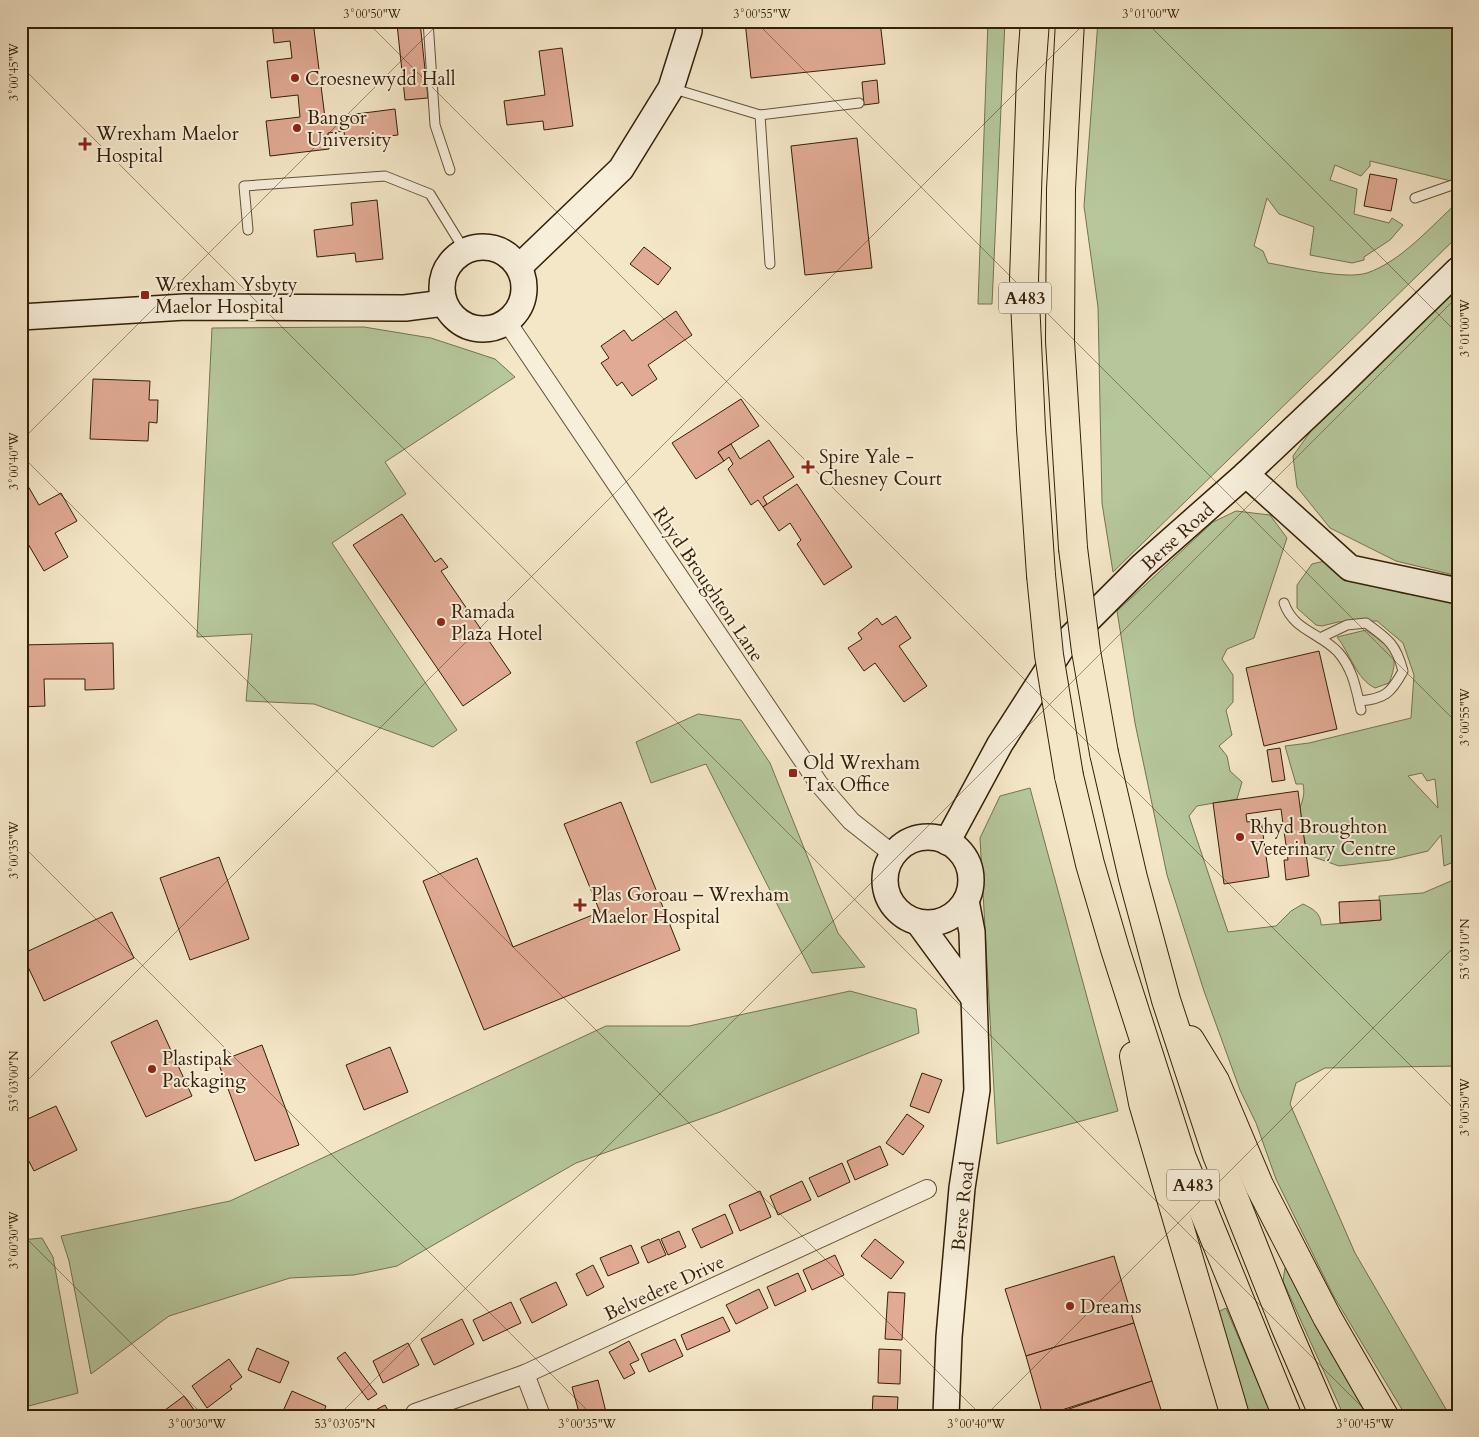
<svg xmlns="http://www.w3.org/2000/svg" width="1479" height="1437" viewBox="0 0 1479 1437" font-family="Cardo,serif">
	<rect width="100%" height="100%" fill="#f4e7c8"/>
	<filter id="stains"><feTurbulence type="fractalNoise" baseFrequency=".004" numOctaves="4"/><feColorMatrix values="0 0 0 0 .2 0 0 0 0 .09 0 0 0 0 .02 0 0 0 .5 -.17"/></filter>
	<radialGradient id="worn" r=".72"><stop offset=".6" stop-color="#630" stop-opacity="0"/><stop offset="1" stop-color="#630" stop-opacity=".3"/></radialGradient>
	<g fill="#b5c79b" stroke="#747350" fill-rule="evenodd">
		<polygon points="988,21 1005,21 992,304 978,304"/>
		<path d="M1098,21H1458V176L1451,181L1370,161V166L1361,176L1335,165L1330,180L1357,189L1354,214L1389,223L1392,218L1403,225L1390,240L1364,257V260L1352,263L1310,255L1314,227L1279,214L1267,198L1254,246L1263,251L1268,263C1293,267 1344,280 1367,273C1402,261 1431,226 1458,202V236L1113,572L1102,503L1098,307L1084,206Z"/>
		<polygon points="1458,285 1458,576 1396,561 1330,528 1297,487 1293,456 1318,421"/>
		<polygon points="364,327 431,338 495,359 515,377 385,462 406,494 332,543 457,730 433,747 314,704 246,701 252,634 197,637 212,328"/>
		<path d="M1236,511L1270,515L1287,538L1254,638L1227,649L1222,659L1233,675V702L1226,710L1232,735L1219,746L1227,756L1230,771L1242,782L1237,799L1197,806L1189,816L1228,932L1276,926L1291,911L1303,904C1313,909 1321,913 1321,925L1381,920L1379,896L1423,893L1458,878V1066L1325,1068L1296,1083L1290,1104L1355,1253L1450,1416H1406L1333,1295L1276,1179L1256,1123L1240,1090L1204,991L1167,875L1135,723L1117,611L1213,522Z"/>
		<path d="M1333,559L1361,578L1401,593L1458,602V860L1444,866L1441,835L1428,851L1390,860L1339,866L1311,856C1305,845 1298,820 1300,808C1303,799 1305,794 1303,784H1296L1285,746L1309,743L1411,718L1414,675L1403,643L1377,621L1338,622L1322,626L1316,625L1297,608V585L1312,564ZM1422,773L1427,781L1435,779L1438,808L1408,776Z"/>
		<path d="M1366,630C1389,648 1402,651 1389,683L1375,688C1356,679 1350,653 1337,637Z"/>
		<polygon points="698,714 741,720 770,763 838,933 865,967 812,973 706,764 651,783 636,742"/>
		<polygon points="1030,788 1118,1111 997,1144 980,838 1000,796"/>
		<polygon points="850,991 916,1009 919,1033 720,1112 576,1163 397,1266 354,1275 290,1278 169,1316 91,1374 69,1261 61,1236 230,1201 606,1026 689,1026"/>
		<polygon points="42,1238 53,1257 78,1393 21,1408 21,1240"/>
		<polygon points="1285,1268 1291,1269 1370,1416 1344,1416 1283,1281"/>
		<polygon points="1226,1308 1272,1416 1246,1416 1216,1313"/>
	</g>
	<g fill="#e0aa94" stroke="#331f06">
		<polygon points="272,21 313,21 325,118 395,109 398,135 345,141 344,131 328,133 329,149 270,156 266,121 300,117 298,95 271,98 267,61 292,58 290,41 274,43"/>
		<polygon points="745,21 880,21 885,64 751,78"/>
		<polygon points="420,22 428,98 405,100 397,24"/>
		<polygon points="562,48 573,126 544,130 543,121 507,125 504,101 545,95 539,51"/>
		<polygon points="877,80 879,103 864,105 862,82"/>
		<polygon points="857,138 872,268 805,275 791,146"/>
		<polygon points="1370,174 1397,179 1391,211 1364,206"/>
		<polygon points="377,200 383,259 356,262 355,253 317,257 314,230 353,225 351,203"/>
		<polygon points="644,247 671,268 658,285 630,264"/>
		<polygon points="676,311 692,335 648,365 657,379 632,396 622,382 617,386 601,363 609,358 601,346 624,330 632,341"/>
		<polygon points="93,379 150,381 149,400 158,400 157,423 149,422 148,441 90,439"/>
		<polygon points="741,399 759,426 718,452 724,461 696,479 672,443"/>
		<polygon points="769,440 794,477 763,497 767,504 763,507 758,500 751,505 728,469 733,464 729,457 724,461 718,452 731,444 740,459"/>
		<polygon points="21,474 39,505 61,493 77,521 55,533 68,557 44,571 21,532"/>
		<polygon points="797,484 852,567 824,585 797,544 801,540 790,523 779,531 763,507"/>
		<polygon points="402,514 435,562 441,558 448,567 441,571 511,673 463,706 353,545"/>
		<polygon points="896,616 911,638 899,646 927,686 904,702 875,663 864,671 848,648 862,639 858,633 877,618 882,625"/>
		<polygon points="113,643 114,689 85,690 85,679 44,679 45,706 21,707 21,645"/>
		<polygon points="1319,651 1337,729 1264,746 1246,668"/>
		<polygon points="1280,748 1285,780 1272,782 1267,750"/>
		<polygon points="1298,791 1309,876 1286,880 1284,860 1288,860 1281,809 1246,814 1247,822 1261,820 1269,877 1224,884 1213,803"/>
		<polygon points="621,802 680,950 484,1030 423,881 477,858 513,947 600,912 564,824"/>
		<polygon points="219,857 249,939 190,960 160,878"/>
		<polygon points="1380,900 1381,920 1340,923 1339,902"/>
		<polygon points="112,912 134,958 44,1001 22,954"/>
		<polygon points="157,1020 192,1096 146,1117 111,1042"/>
		<polygon points="262,1045 299,1145 255,1161 218,1062"/>
		<polygon points="390,1047 408,1092 364,1110 346,1065"/>
		<polygon points="922,1073 942,1080 929,1113 910,1106"/>
		<polygon points="56,1106 77,1150 34,1171 21,1146 21,1122"/>
		<polygon points="907,1114 924,1126 903,1155 886,1143"/>
		<polygon points="880,1146 888,1165 855,1180 847,1161"/>
		<polygon points="842,1163 850,1182 818,1197 809,1178"/>
		<polygon points="802,1181 811,1200 778,1215 770,1196"/>
		<polygon points="760,1191 771,1217 740,1231 729,1205"/>
		<polygon points="725,1214 733,1233 701,1248 692,1229"/>
		<polygon points="679,1231 686,1247 668,1255 661,1239"/>
		<polygon points="659,1239 666,1255 648,1263 641,1247"/>
		<polygon points="875,1239 904,1262 891,1279 861,1256"/>
		<polygon points="631,1245 639,1263 608,1276 600,1258"/>
		<polygon points="835,1255 844,1275 812,1290 803,1270"/>
		<polygon points="1114,1256 1134,1323 1026,1356 1005,1289"/>
		<polygon points="593,1265 604,1287 587,1296 576,1274"/>
		<polygon points="798,1273 806,1291 775,1306 767,1287"/>
		<polygon points="556,1282 567,1305 532,1323 520,1299"/>
		<polygon points="759,1289 768,1308 736,1324 726,1305"/>
		<polygon points="888,1292 905,1293 902,1340 885,1339"/>
		<polygon points="511,1302 521,1323 483,1341 473,1320"/>
		<polygon points="723,1317 730,1331 687,1350 681,1335"/>
		<polygon points="462,1319 474,1344 434,1365 421,1339"/>
		<polygon points="1134,1323 1152,1381 1043,1416 1026,1356"/>
		<polygon points="675,1339 683,1356 649,1372 641,1354"/>
		<polygon points="629,1341 639,1360 630,1364 635,1373 624,1379 609,1352"/>
		<polygon points="408,1343 419,1365 383,1383 373,1361"/>
		<polygon points="257,1348 289,1362 280,1383 248,1370"/>
		<polygon points="879,1349 901,1350 900,1384 878,1383"/>
		<polygon points="345,1352 377,1394 368,1400 337,1358"/>
		<polygon points="229,1359 242,1377 230,1386 232,1389 207,1408 192,1386"/>
		<polygon points="598,1380 607,1416 580,1416 572,1387"/>
		<polygon points="1152,1381 1163,1416 1048,1416"/>
		<polygon points="292,1391 326,1406 322,1416 294,1416 283,1411"/>
		<polygon points="184,1396 197,1414 194,1416 157,1416"/>
		<polygon points="873,1396 898,1397 897,1416 872,1416"/>
		<polygon points="385,1405 391,1416 364,1416"/>
		<polygon points="507,1411 508,1416 485,1416"/>
	</g>
	<g fill="none" stroke-linecap="round" stroke-linejoin="round">
		<defs>
			<g id="lane">
				<polyline points="428,21 435,125 450,170"/>
				<polyline points="671,88 760,115 859,103"/>
				<polyline points="760,115 770,264"/>
				<polyline points="1415,198 1458,183"/>
				<polyline points="248,230 244,186 385,176 430,194 465,251"/>
				<path d="M1284,603C1294,631 1319,632 1338,652C1353,669 1356,689 1361,710"/>
				<path d="M1320,638L1347,625L1366,623C1388,639 1396,644 1403,671C1391,693 1385,699 1359,701"/>
			</g>
			<g id="street">
				<polyline points="507,322 819,784 851,821 894,855"/>
				<polyline points="525,1374 541,1416"/>
				<polyline points="415,1413 525,1374 927,1189"/>
			</g>
			<g id="secondary">
				<circle cx="483" cy="288" r="41"/>
				<polyline points="519,267 621,169 671,88 689,31 689,21"/>
				<polyline points="21,317 185,307 405,308 444,303"/>
				<polyline points="1246,474 1350,568 1458,591"/>
				<circle cx="928" cy="880" r="43"/>
				<polyline points="947,842 1000,744 1065,643 1142,566 1246,474 1339,386 1458,270"/>
				<polyline points="918,922 973,997"/>
				<polyline points="946,1416 949,1337 962,1188 977,1090 972,932 966,901"/>
			</g>
			<g id="highway">
				<polyline points="1035,21 1031,75 1024,279 1031,429 1041,575"/>
				<polyline points="1070,21 1061,189 1060,341 1073,548"/>
				<polyline points="1104,753 1133,878 1166,1000 1217,1155 1285,1326 1324,1416"/>
				<polyline points="1069,776 1090,864 1115,949 1182,1158 1287,1416"/>
				<polyline points="1190,1040 1215,1081 1259,1185 1327,1317 1384,1416"/>
				<polyline points="1134,1056 1143,1103 1235,1416"/>
			</g>
		</defs>
		<use href="#lane" stroke="#635136" stroke-width="11"/>
		<use href="#street" stroke="#635136" stroke-width="20"/>
		<use href="#secondary" stroke="#331f06" stroke-width="28"/>
		<use href="#highway" stroke="#331f06" stroke-width="30"/>
		<use href="#lane" stroke="#f8efdb" stroke-width="9"/>
		<use href="#street" stroke="#f8efdb" stroke-width="18"/>
		<use href="#secondary" stroke="#f8efdb" stroke-width="25"/>
		<use href="#highway" stroke="#f4e7c8" stroke-width="28"/>
		<defs>
			<g id="highway-bridge">
				<polyline points="1073,548 1086,651 1104,753"/>
				<polyline points="1041,575 1049,655 1069,776"/>
			</g>
		</defs>
		<use href="#highway-bridge" stroke="#331f06" stroke-width="30" stroke-linecap="butt"/>
		<use href="#highway-bridge" stroke="#f4e7c8" stroke-width="28"/>
	</g>
	<path fill="none" stroke="#331f06" stroke-width="1" stroke-opacity="0.45" d="M366,21L1458,1113M755,21L1458,724M1145,21L1458,334M21,66L1371,1416M21,441L441,21M21,455L982,1416M21,844L593,1416M21,1087L1087,21M21,1233L204,1416M338,1416L1458,296M985,1416L1458,943"/>
	<g fill="#8f2418" stroke="#f8efdb" stroke-width="2">
		<circle cx="295" cy="78" r="5"/>
		<circle cx="297" cy="128" r="5"/>
		<path d="M82.5 136.5h5v5h5v5h-5v5h-5v-5h-5v-5h5z"/>
		<rect x="140" y="290" width="10" height="10" rx="2.5"/>
		<path d="M805.5 459.5h5v5h5v5h-5v5h-5v-5h-5v-5h5z"/>
		<circle cx="441" cy="622" r="5"/>
		<rect x="788" y="768" width="10" height="10" rx="2.5"/>
		<circle cx="1240" cy="837" r="5"/>
		<path d="M577.5 897.5h5v5h5v5h-5v5h-5v-5h-5v-5h5z"/>
		<circle cx="152" cy="1069" r="5"/>
		<circle cx="1070" cy="1306" r="5"/>
	</g>
	<g text-anchor="middle" stroke-width="4" stroke-linejoin="round" paint-order="stroke">
		<g fill="#f8efdb" stroke="#6e5d46" stroke-width="1">
			<rect x="999" y="282.5" width="52" height="31" rx="4"/>
			<rect x="1167" y="1169.5" width="52" height="31" rx="4"/>
		</g>
		<g font-size="18" font-weight="bold" fill="#331f06">
			<text x="1025" y="304">A483</text>
			<text x="1193" y="1191">A483</text>
		</g>
		<g font-size="19" fill="#331f06" stroke="#f8efdb" text-anchor="start">
			<text x="305" y="85">Croesnewydd Hall</text>
			<text x="307" y="124">Bangor<tspan x="307" dy="22">University</tspan></text>
			<text x="96" y="140">Wrexham Maelor<tspan x="96" dy="22">Hospital</tspan></text>
			<text x="155" y="291">Wrexham Ysbyty<tspan x="155" dy="22">Maelor Hospital</tspan></text>
			<text x="819" y="463">Spire Yale -<tspan x="819" dy="22">Chesney Court</tspan></text>
			<text x="451" y="618">Ramada<tspan x="451" dy="22">Plaza Hotel</tspan></text>
			<text x="803" y="769">Old Wrexham<tspan x="803" dy="22">Tax Office</tspan></text>
			<text x="1250" y="833">Rhyd Broughton<tspan x="1250" dy="22">Veterinary Centre</tspan></text>
			<text x="591" y="901">Plas Goroau – Wrexham<tspan x="591" dy="22">Maelor Hospital</tspan></text>
			<text x="162" y="1065">Plastipak<tspan x="162" dy="22">Packaging</tspan></text>
			<text x="1080" y="1313">Dreams</text>
		</g>
		<g font-size="19" fill="#331f06" stroke="#f8efdb">
			<text transform="translate(1177 536) rotate(-42)" y="7">Berse Road</text>
			<text transform="translate(709 584) rotate(56)" y="7">Rhyd Broughton Lane</text>
			<text transform="translate(962 1206) rotate(-84)" y="7">Berse Road</text>
			<text transform="translate(664 1287) rotate(-25)" y="7">Belvedere Drive</text>
		</g>
	</g>
	<rect width="1479" height="1437" fill="none" stroke="#f4e7c8" stroke-width="55"/>
	<rect x="28" y="28" width="1424" height="1382" fill="none" stroke="#331f06" stroke-width="2"/>
	<g font-size="12" text-anchor="middle" fill="#331f06">
		<text x="372" y="18">3°00'50"W</text>
		<text x="762" y="18">3°00'55"W</text>
		<text x="1151" y="18">3°01'00"W</text>
		<text transform="translate(14 72) rotate(-90)" y="4">3°00'45"W</text>
		<text transform="translate(1465 328) rotate(-90)" y="4">3°01'00"W</text>
		<text transform="translate(14 461) rotate(-90)" y="4">3°00'40"W</text>
		<text transform="translate(1465 717) rotate(-90)" y="4">3°00'55"W</text>
		<text transform="translate(14 850) rotate(-90)" y="4">3°00'35"W</text>
		<text transform="translate(1465 949) rotate(-90)" y="4">53°03'10"N</text>
		<text transform="translate(14 1081) rotate(-90)" y="4">53°03'00"N</text>
		<text transform="translate(1465 1107) rotate(-90)" y="4">3°00'50"W</text>
		<text transform="translate(14 1240) rotate(-90)" y="4">3°00'30"W</text>
		<text x="197" y="1428">3°00'30"W</text>
		<text x="345" y="1428">53°03'05"N</text>
		<text x="587" y="1428">3°00'35"W</text>
		<text x="976" y="1428">3°00'40"W</text>
		<text x="1365" y="1428">3°00'45"W</text>
	</g>
	<rect width="100%" height="100%" filter="url(#stains)"/>
	<rect width="100%" height="100%" fill="url(#worn)"/>
</svg>
